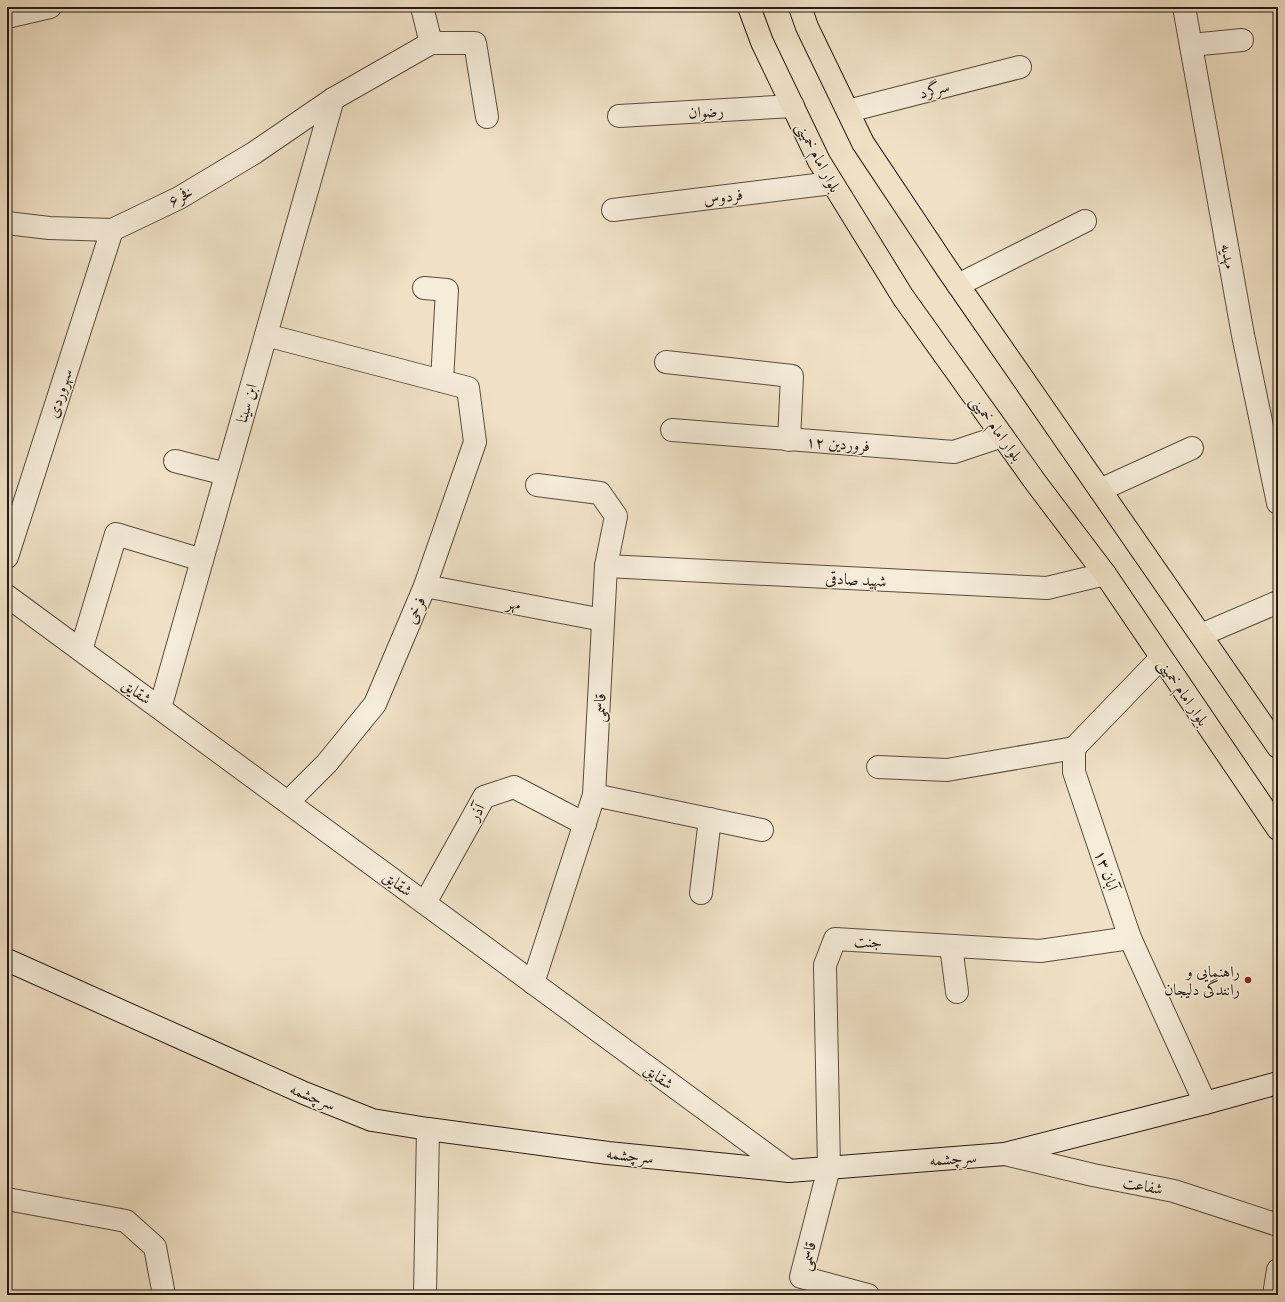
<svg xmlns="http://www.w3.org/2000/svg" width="1285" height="1302" viewBox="0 0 1285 1302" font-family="'Gentium Book Plus',Amiri,serif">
	<rect width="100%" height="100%" fill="#f0e1c6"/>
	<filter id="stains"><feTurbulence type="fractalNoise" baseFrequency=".005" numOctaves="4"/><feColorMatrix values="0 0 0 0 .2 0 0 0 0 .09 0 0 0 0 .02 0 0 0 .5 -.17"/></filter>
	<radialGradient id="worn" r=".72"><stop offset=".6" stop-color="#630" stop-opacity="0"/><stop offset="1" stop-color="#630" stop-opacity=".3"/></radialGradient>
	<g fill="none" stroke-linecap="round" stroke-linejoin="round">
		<defs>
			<g id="street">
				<polyline points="422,7 431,43"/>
				<polyline points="1184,7 1243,335 1278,503"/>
				<polyline points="7,17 50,7"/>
				<polyline points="1191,45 1242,40"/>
				<polyline points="848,111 1020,67"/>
				<polyline points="619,116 793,106"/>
				<polyline points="613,210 832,183"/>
				<polyline points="7,223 49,228 112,230 179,198 254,153 333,99 431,43 475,43 487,117"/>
				<polyline points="958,285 1085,221"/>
				<polyline points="424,288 447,290 442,381"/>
				<polyline points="266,335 468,388 475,442 425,586 375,704 327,763 288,802"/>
				<polyline points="666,362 792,376 789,440"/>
				<polyline points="672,430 954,452 1002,436"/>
				<polyline points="175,461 226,474"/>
				<polyline points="1100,490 1192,448"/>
				<polyline points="7,557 112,230"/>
				<polyline points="606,566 1047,588 1105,574"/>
				<polyline points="425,586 603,620"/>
				<polyline points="7,596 789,1171"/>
				<polyline points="1201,635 1278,602"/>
				<polyline points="81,650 116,534 202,560"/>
				<polyline points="1161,658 1074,748 1074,772 1130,938 1205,1103"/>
				<polyline points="160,708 333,99"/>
				<polyline points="878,767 947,770 1074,748"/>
				<polyline points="594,795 762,830"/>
				<polyline points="701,893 710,819"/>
				<polyline points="425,903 484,797 514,787 585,824"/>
				<polyline points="951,946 957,992"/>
				<polyline points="533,983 594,795 606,566 616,516 600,493 537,485"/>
				<polyline points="1005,1154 1093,1175 1174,1191 1278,1225"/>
				<polyline points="7,1199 126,1221 155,1247 164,1295"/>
				<polyline points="425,1295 428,1129"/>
				<polyline points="868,1295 801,1277 829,1168 825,965 835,939 1040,951 1130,938"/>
				<polyline points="1274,1295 1278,1270"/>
			</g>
			<polyline id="secondary" points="7,960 304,1093 372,1120 428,1129 608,1153 789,1171 1005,1154 1205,1103 1278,1083"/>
			<g id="primary">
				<polyline points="749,7 762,42 819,161 903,297 1036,483 1105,574 1278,829"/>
				<polyline points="800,7 807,27 863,143 947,269 1278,747"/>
			</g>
		</defs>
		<use href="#street" stroke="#584c40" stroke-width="24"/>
		<use href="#secondary" stroke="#261a14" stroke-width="24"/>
		<use href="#primary" stroke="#261a14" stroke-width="24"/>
		<use href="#street" stroke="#f5ecda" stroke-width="22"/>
		<use href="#secondary" stroke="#f5ecda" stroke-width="22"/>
		<use href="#primary" stroke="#f0e1c6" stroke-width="22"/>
	</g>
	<circle fill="#8f2418" stroke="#f5ecda" stroke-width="1.5" cx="1248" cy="980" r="4"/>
	<g text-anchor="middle" stroke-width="3" stroke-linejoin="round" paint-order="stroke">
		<g font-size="16" fill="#261a14" stroke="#f5ecda">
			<text transform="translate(934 89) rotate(-15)" y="6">سرگرد</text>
			<text transform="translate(706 111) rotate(-3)" y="6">رضوان</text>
			<text transform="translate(819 157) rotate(62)" y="6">بلوار امام خمینی</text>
			<text transform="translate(180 196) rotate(-28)" y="6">فخر۶</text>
			<text transform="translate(723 196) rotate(-7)" y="6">فردوس</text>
			<text transform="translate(1229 256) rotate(80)" y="6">مهدیه</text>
			<text transform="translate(59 393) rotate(-72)" y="6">سهروردی</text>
			<text transform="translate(246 403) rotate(-74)" y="6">ابن سینا</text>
			<text transform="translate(997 428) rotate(54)" y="6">بلوار امام خمینی</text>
			<text transform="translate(838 443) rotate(4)" y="6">۱۲ فروردین</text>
			<text transform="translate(856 579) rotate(3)" y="6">شهید صادقی</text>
			<text transform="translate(514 603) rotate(11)" y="6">مهر</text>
			<text transform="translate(415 610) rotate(-67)" y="6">فرخی</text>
			<text transform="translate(137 691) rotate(36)" y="6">شقایق</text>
			<text transform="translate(1184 692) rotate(56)" y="6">بلوار امام خمینی</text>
			<text transform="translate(599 708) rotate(-87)" y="6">قاسمی</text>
			<text transform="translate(476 812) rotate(-61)" y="6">آذر</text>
			<text transform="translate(1107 870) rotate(71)" y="6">۱۳ آبان</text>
			<text transform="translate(398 883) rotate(36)" y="6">شقایق</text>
			<text transform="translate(868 941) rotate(3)" y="6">جنت</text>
			<text transform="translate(659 1076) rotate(36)" y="6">شقایق</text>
			<text transform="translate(313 1096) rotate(22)" y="6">سرچشمه</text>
			<text transform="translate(630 1155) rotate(6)" y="6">سرچشمه</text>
			<text transform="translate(953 1158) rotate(-4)" y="6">سرچشمه</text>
			<text transform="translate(1143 1185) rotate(11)" y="6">شفاعت</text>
			<text transform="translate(807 1256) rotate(-77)" y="6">قاسمی</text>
		</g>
		<g font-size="16" fill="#261a14" stroke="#f5ecda" text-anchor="end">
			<text x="1240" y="977">راهنمایی و<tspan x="1240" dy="18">رانندگی دلیجان</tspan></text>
		</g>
	</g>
	<rect width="1285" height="1302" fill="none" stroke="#f0e1c6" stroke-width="24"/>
	<rect x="8" y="8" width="1269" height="1286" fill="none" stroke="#261a14" stroke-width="2"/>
	<rect x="12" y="12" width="1261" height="1278" fill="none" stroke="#261a14"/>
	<rect width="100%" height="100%" filter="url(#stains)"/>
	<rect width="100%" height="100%" fill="url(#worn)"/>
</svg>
